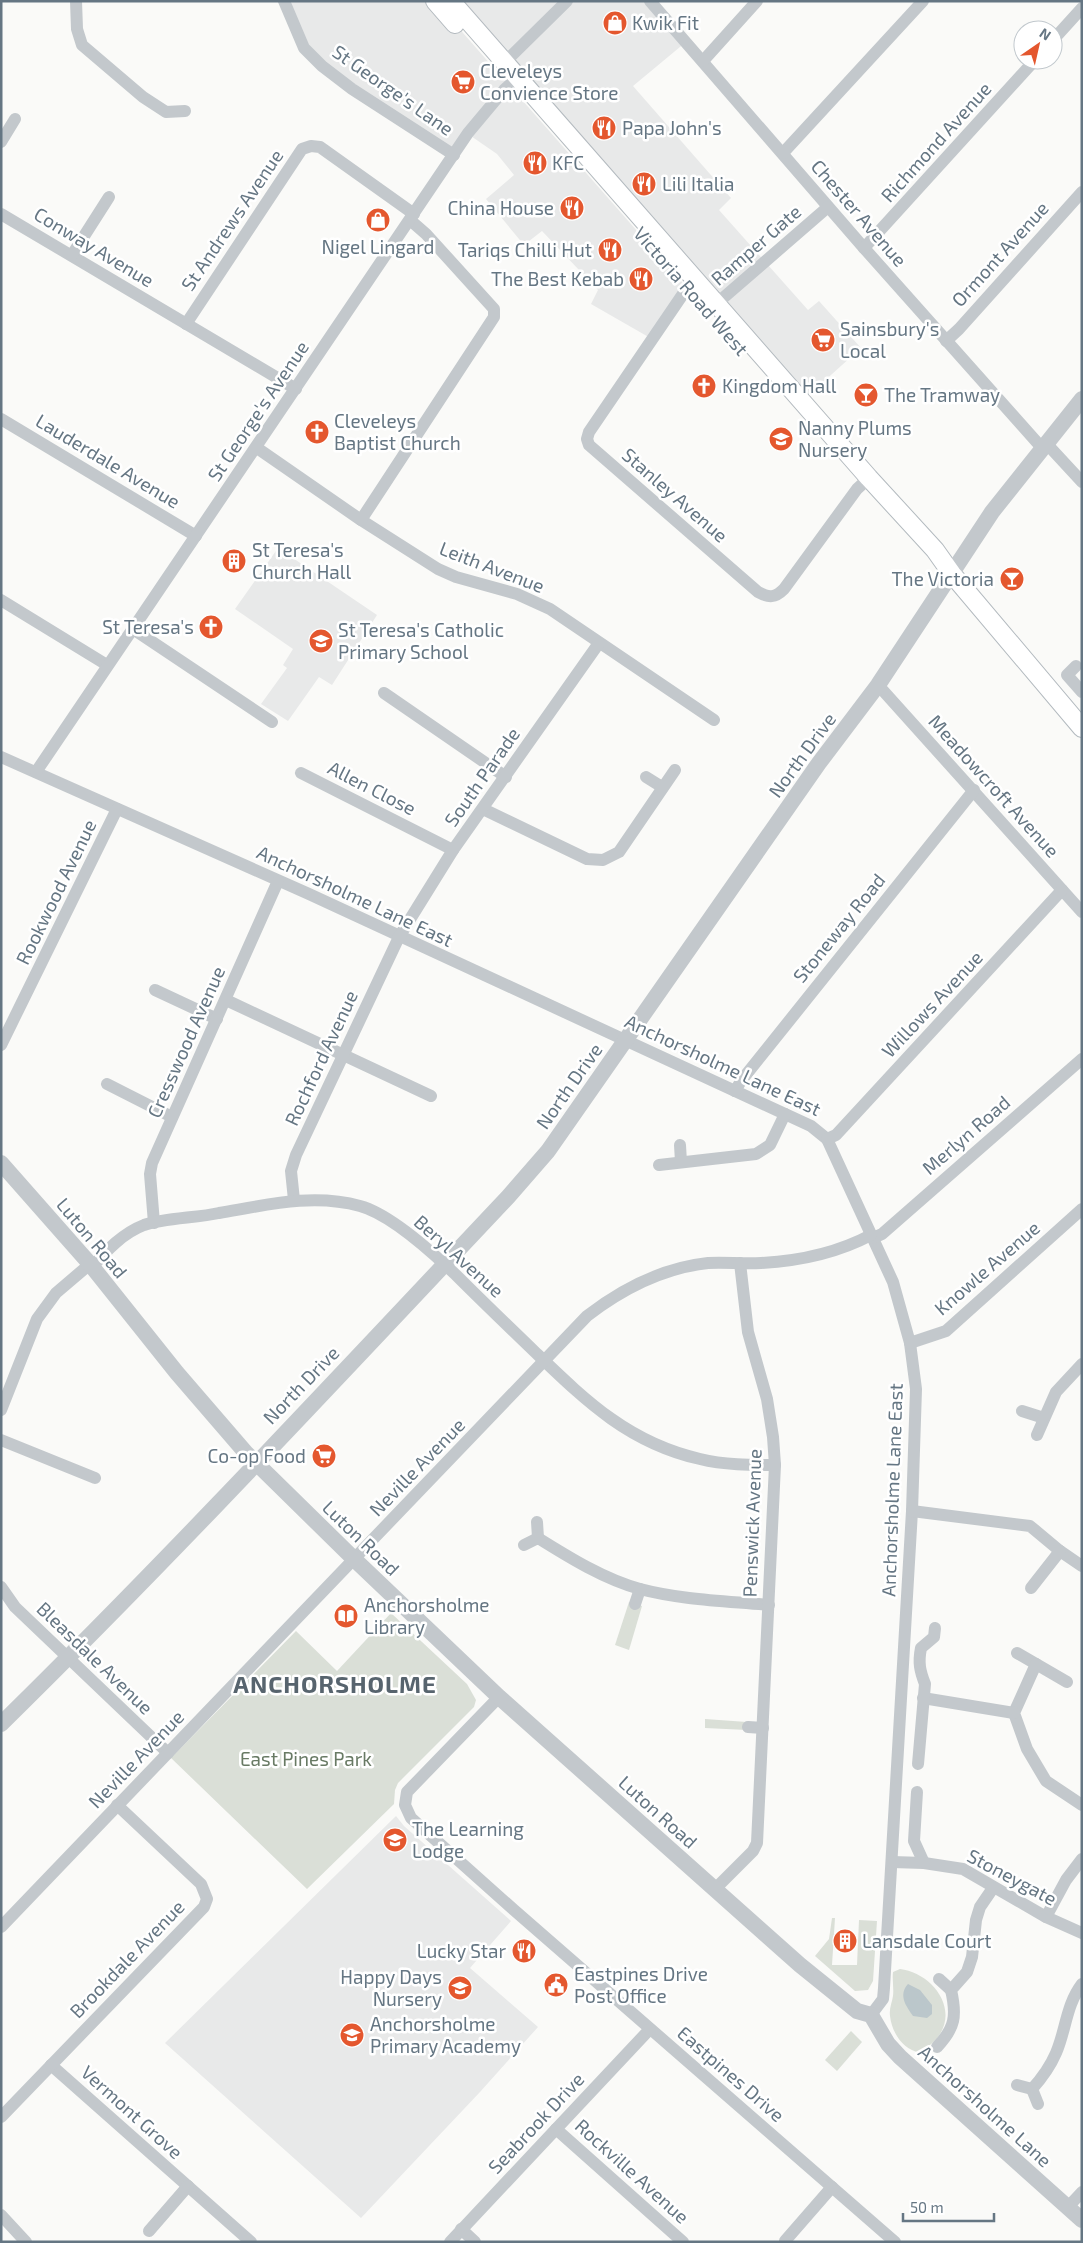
<svg xmlns="http://www.w3.org/2000/svg" width="1083" height="2243" viewBox="0 0 1083 2243" font-family="'Exo 2',sans-serif">
	<rect width="100%" height="100%" fill="#fafaf8"/>
	<g fill="#e8e9e9">
		<polygon points="284,1 435,1 688,289 652,339 591,304 598,290 542,231 524,245 486,199 514,175 497,154 468,134 454,155 304,48"/>
		<polygon points="451,1 650,1 686,42 633,86 731,198 719,210 808,310 819,301 861,348 802,401"/>
		<polygon points="278,548 377,615 332,685 319,677 288,721 261,704 287,668 283,665 293,649 235,609"/>
		<polygon points="396,1816 404,1826 511,1921 470,1968 538,2027 480,2092 361,2218 165,2043"/>
	</g>
	<g fill="#dadfd7">
		<polygon points="629,1602 642,1606 629,1650 615,1645"/>
		<polygon points="391,1613 467,1684 476,1700 474,1707 398,1783 395,1790 394,1804 307,1889 171,1758 296,1631 337,1671"/>
		<polygon points="705,1719 747,1722 747,1730 705,1728"/>
		<polygon points="832,1918 835,1918 832,1965 857,1965 859,1920 877,1921 873,1981 868,1990 855,1991 815,1956 829,1939"/>
		<path d="M900,1969C929,1972 958,2005 940,2034C935,2043 927,2046 921,2053C903,2050 892,2033 890,2016C889,2008 892,2003 893,1996C894,1988 892,1980 893,1972Z"/>
		<polygon points="851,2031 862,2042 837,2071 825,2060"/>
	</g>
	<path fill="#bbc7cb" d="M908,1984L920,1990L932,2005V2014L927,2018L913,2016C906,2006 898,1995 908,1984Z"/>
	<g fill="none" stroke-linecap="round" stroke-linejoin="round">
		<defs>
			<g id="secondary">
				<polyline points="435,1 455,24"/>
				<polyline points="451,1 869,478 935,550 952,574 1082,728"/>
			</g>
		</defs>
		<use href="#secondary" stroke="#b3babf" stroke-width="20"/>
		<g stroke="#c3c8cc" stroke-width="12">
			<polyline points="76,1 77,29 82,45 143,97 166,112 185,111"/>
			<polyline points="284,1 304,48 322,66 352,89 454,155"/>
			<polyline points="650,1 864,248 1042,448"/>
			<polyline points="1053,40 1082,8"/>
			<polyline points="703,61 757,1"/>
			<polyline points="497,70 567,1"/>
			<polyline points="1,142 15,119"/>
			<polyline points="783,153 923,1"/>
			<polyline points="1,214 296,389"/>
			<polyline points="864,248 1035,60"/>
			<polyline points="72,255 109,197"/>
			<path d="M696,281L683,294L589,432L587,439L589,445L758,592C769,598 775,598 784,589L857,489L869,478"/>
			<polyline points="708,311 828,207"/>
			<polyline points="186,324 302,149 311,146 320,147 414,214"/>
			<polyline points="946,341 959,329 1082,192"/>
			<polyline points="1,419 196,536"/>
			<polyline points="1046,443 1082,482"/>
			<polyline points="257,448 361,520 438,569 456,577 517,594 550,609 714,720"/>
			<polyline points="361,520 494,317 494,309 426,234 410,220"/>
			<polyline points="1,600 107,665"/>
			<polyline points="133,629 272,722"/>
			<polyline points="1076,666 1067,675 1082,692"/>
			<polyline points="878,685 1082,912"/>
			<polyline points="384,693 506,777"/>
			<polyline points="1,757 309,894 811,1126 827,1139 893,1282 910,1343 916,1389 912,1511 884,1988 883,1999 871,2015"/>
			<polyline points="36,772 468,133 504,90 517,78"/>
			<polyline points="301,773 453,850"/>
			<polyline points="646,777 662,787"/>
			<polyline points="483,809 587,859 603,860 619,852 675,770"/>
			<polyline points="155,990 217,1019"/>
			<polyline points="226,1000 431,1096"/>
			<polyline points="1,1045 117,809"/>
			<polyline points="107,1084 172,1117"/>
			<polyline points="735,1091 741,1081 974,790"/>
			<polyline points="827,1139 836,1135 1062,890"/>
			<polyline points="680,1145 681,1162"/>
			<polyline points="659,1165 756,1154 770,1145 785,1114"/>
			<polyline points="294,1200 291,1171 296,1155 399,937 453,850 599,643"/>
			<polyline points="154,1223 150,1174 152,1163 278,881"/>
			<polyline points="873,1238 882,1234 1082,1059"/>
			<path d="M92,1267C107,1250 123,1233 144,1225C164,1218 197,1218 219,1213C266,1205 313,1193 360,1206C390,1214 433,1253 456,1275C482,1301 509,1327 536,1353C586,1401 629,1443 700,1459C724,1465 750,1465 775,1465"/>
			<polyline points="910,1343 946,1331 1082,1209"/>
			<polyline points="1,1410 37,1319 56,1293 90,1264"/>
			<polyline points="1022,1411 1044,1418"/>
			<polyline points="1037,1435 1056,1392 1082,1364"/>
			<polyline points="1,1440 95,1478"/>
			<polyline points="912,1511 1030,1526 1060,1551 1082,1566"/>
			<polyline points="537,1522 538,1538"/>
			<path d="M524,1545L538,1538C570,1558 604,1579 640,1589C682,1600 726,1601 769,1605"/>
			<polyline points="1,1587 15,1607 168,1753"/>
			<polyline points="1031,1588 1060,1551"/>
			<polyline points="635,1604 640,1589"/>
			<polyline points="1017,1653 1067,1682"/>
			<polyline points="1036,1664 1014,1713 1027,1749 1046,1781 1082,1805"/>
			<polyline points="499,1697 407,1792 405,1805 411,1818 514,1910 895,2242"/>
			<polyline points="923,1698 1014,1713"/>
			<polyline points="748,1727 763,1728"/>
			<path d="M918,1764L925,1684C920,1671 918,1663 921,1648L934,1637L935,1628"/>
			<polyline points="917,1792 914,1841 924,1863"/>
			<polyline points="892,1862 924,1863 963,1869 1046,1917 1082,1933"/>
			<polyline points="715,1889 753,1851 757,1843 775,1465 773,1437 767,1399 748,1332 740,1263"/>
			<polyline points="1046,1917 1066,1880 1082,1859"/>
			<path d="M1,1927L587,1316C622,1289 662,1268 708,1263C725,1262 743,1264 761,1263C799,1261 837,1253 871,1235"/>
			<polyline points="939,1979 951,1990"/>
			<path d="M937,2047C955,2028 957,2016 951,1990L967,1972L972,1957L976,1920L980,1907L993,1888"/>
			<polyline points="51,2065 251,2242"/>
			<polyline points="1017,2085 1032,2089"/>
			<path d="M1038,2104L1032,2089C1042,2078 1050,2067 1056,2053C1066,2030 1066,2005 1082,1984"/>
			<polyline points="1,2117 204,1907 207,1899 201,1884 117,1805"/>
			<polyline points="556,2129 683,2242"/>
			<polyline points="1068,2207 1082,2192"/>
			<polyline points="1,2215 26,2242"/>
			<polyline points="461,2229 475,2242"/>
			<polyline points="149,2231 188,2186"/>
			<polyline points="785,2241 832,2187"/>
			<polyline points="450,2242 650,2029"/>
		</g>
		<g stroke="#c3c8cc" stroke-width="16">
			<polyline points="1,1163 90,1264 177,1373 246,1453 354,1559 499,1697 800,1965 857,2011 871,2015 888,2044 900,2057 1082,2220"/>
			<path d="M1,1724C175,1553 341,1374 508,1197L548,1151L819,763L878,685L992,512L1082,399"/>
		</g>
		<use href="#secondary" stroke="#fff" stroke-width="18"/>
	</g>
	<defs>
		<symbol id="shop-disc" viewBox="-11 -11 22 22"><circle r="9.5" fill="#e4572e" stroke="#fff"/><path d="M-5-2.5h2.3a2.7 3.5 0 0 1 5.4 0H5L5.5 6h-11ZM-1.5-2.5h3a1.5 2.3 0 0 0-3 0Z" fill="#fff"/></symbol>
		<symbol id="supermarket-disc" viewBox="-11 -11 22 22"><circle r="9.5" fill="#e4572e" stroke="#fff"/><path d="M-6-5.5h2.5l.6 2H6L4.5 2H-2.5L-4.4-4H-6ZM-1.5 3.2a1.3 1.3 0 1 0 .1 0ZM3 3.2a1.3 1.3 0 1 0 .1 0Z" fill="#fff"/></symbol>
		<symbol id="restaurant-disc" viewBox="-11 -11 22 22"><circle r="9.5" fill="#e4572e" stroke="#fff"/><path d="M-5-6h1v4h1v-4h1v4h1v-4h1v5L-1.5 .5V6h-2V.5L-5-1ZM5-6V6H3V1.5H1.5Q1.5-4 5-6Z" fill="#fff"/></symbol>
		<symbol id="church-disc" viewBox="-11 -11 22 22"><circle r="9.5" fill="#e4572e" stroke="#fff"/><path d="M-1.2-6h2.4v3.5h3.3v2.4h-3.3V6h-2.4V-.1h-3.3v-2.4h3.3Z" fill="#fff"/></symbol>
		<symbol id="bar-disc" viewBox="-11 -11 22 22"><circle r="9.5" fill="#e4572e" stroke="#fff"/><path d="M-6-5H6L.8 .8V4.5H3.5V6h-7V4.5H-.8V.8Z" fill="#fff"/></symbol>
		<symbol id="school-disc" viewBox="-11 -11 22 22"><circle r="9.5" fill="#e4572e" stroke="#fff"/><path d="M0-5L7-2L0 1L-7-2ZM-4 1L0 2.5L4 1V4Q0 6-4 4Z" fill="#fff"/></symbol>
		<symbol id="building-disc" viewBox="-11 -11 22 22"><circle r="9.5" fill="#e4572e" stroke="#fff"/><path d="M-4-6H4V6H1V3H-1V6H-4ZM-2.5-4.3h1.7v1.8h-1.7ZM.8-4.3h1.7v1.8H.8ZM-2.5-1h1.7V.8h-1.7ZM.8-1h1.7V.8H.8Z" fill="#fff"/></symbol>
		<symbol id="library-disc" viewBox="-11 -11 22 22"><circle r="9.5" fill="#e4572e" stroke="#fff"/><path d="M-6-4Q-3-5.5-.7-3.5V5Q-3 3-6 4ZM6-4Q3-5.5 .7-3.5V5Q3 3 6 4Z" fill="#fff"/></symbol>
		<symbol id="civic-disc" viewBox="-11 -11 22 22"><circle r="9.5" fill="#e4572e" stroke="#fff"/><path d="M-.6-6.5H3V-4.5H.6V-3L4-1V1h2V6H-6V1h2V-1L-.6-3ZM-1.2 2.5V6h2.4V2.5Z" fill="#fff"/></symbol>
	</defs>
	<g fill-rule="evenodd">
		<use href="#shop-disc" x="601" y="9" width="28" height="28"/>
		<use href="#supermarket-disc" x="449" y="68" width="28" height="28"/>
		<use href="#restaurant-disc" x="590" y="114" width="28" height="28"/>
		<use href="#restaurant-disc" x="521" y="149" width="28" height="28"/>
		<use href="#restaurant-disc" x="630" y="170" width="28" height="28"/>
		<use href="#restaurant-disc" x="558" y="194" width="28" height="28"/>
		<use href="#shop-disc" x="364" y="206" width="28" height="28"/>
		<use href="#restaurant-disc" x="596" y="236" width="28" height="28"/>
		<use href="#restaurant-disc" x="627" y="265" width="28" height="28"/>
		<use href="#supermarket-disc" x="809" y="326" width="28" height="28"/>
		<use href="#church-disc" x="690" y="372" width="28" height="28"/>
		<use href="#bar-disc" x="852" y="381" width="28" height="28"/>
		<use href="#church-disc" x="303" y="418" width="28" height="28"/>
		<use href="#school-disc" x="767" y="425" width="28" height="28"/>
		<use href="#building-disc" x="220" y="547" width="28" height="28"/>
		<use href="#bar-disc" x="998" y="565" width="28" height="28"/>
		<use href="#church-disc" x="197" y="613" width="28" height="28"/>
		<use href="#school-disc" x="307" y="627" width="28" height="28"/>
		<use href="#supermarket-disc" x="310" y="1442" width="28" height="28"/>
		<use href="#library-disc" x="332" y="1602" width="28" height="28"/>
		<use href="#school-disc" x="381" y="1826" width="28" height="28"/>
		<use href="#building-disc" x="831" y="1927" width="28" height="28"/>
		<use href="#restaurant-disc" x="510" y="1937" width="28" height="28"/>
		<use href="#civic-disc" x="542" y="1971" width="28" height="28"/>
		<use href="#school-disc" x="446" y="1974" width="28" height="28"/>
		<use href="#school-disc" x="338" y="2021" width="28" height="28"/>
	</g>
	<g text-anchor="middle" stroke-width="5" stroke-linejoin="round" paint-order="stroke">
		<g font-size="19" fill="#657683" stroke="#fff" text-anchor="start">
			<text x="632" y="30">Kwik Fit</text>
			<text x="480" y="78">Cleveleys<tspan x="480" dy="22">Convience Store</tspan></text>
			<text x="622" y="135">Papa John's</text>
			<text x="552" y="170">KFC</text>
			<text x="662" y="191">Lili Italia</text>
			<text x="554" y="215" text-anchor="end">China House</text>
			<text x="378" y="254" text-anchor="middle">Nigel Lingard</text>
			<text x="592" y="257" text-anchor="end">Tariqs Chilli Hut</text>
			<text x="624" y="286" text-anchor="end">The Best Kebab</text>
			<text x="840" y="336">Sainsbury's<tspan x="840" dy="22">Local</tspan></text>
			<text x="722" y="393">Kingdom Hall</text>
			<text x="884" y="402">The Tramway</text>
			<text x="334" y="428">Cleveleys<tspan x="334" dy="22">Baptist Church</tspan></text>
			<text x="798" y="435">Nanny Plums<tspan x="798" dy="22">Nursery</tspan></text>
			<text x="252" y="557">St Teresa's<tspan x="252" dy="22">Church Hall</tspan></text>
			<text x="994" y="586" text-anchor="end">The Victoria</text>
			<text x="194" y="634" text-anchor="end">St Teresa's</text>
			<text x="338" y="637">St Teresa's Catholic<tspan x="338" dy="22">Primary School</tspan></text>
			<text x="306" y="1463" text-anchor="end">Co-op Food</text>
			<text x="364" y="1612">Anchorsholme<tspan x="364" dy="22">Library</tspan></text>
			<text x="412" y="1836">The Learning<tspan x="412" dy="22">Lodge</tspan></text>
			<text x="862" y="1948">Lansdale Court</text>
			<text x="506" y="1958" text-anchor="end">Lucky Star</text>
			<text x="574" y="1981">Eastpines Drive<tspan x="574" dy="22">Post Office</tspan></text>
			<text x="442" y="1984" text-anchor="end">Happy Days<tspan x="442" dy="22">Nursery</tspan></text>
			<text x="370" y="2031">Anchorsholme<tspan x="370" dy="22">Primary Academy</tspan></text>
		</g>
		<g font-size="19" fill="#657683" stroke="#fff">
			<text transform="translate(393 90) rotate(35)" y="7">St George's Lane</text>
			<text transform="translate(936 142) rotate(-48)" y="7">Richmond Avenue</text>
			<text transform="translate(859 213) rotate(49)" y="7">Chester Avenue</text>
			<text transform="translate(232 220) rotate(-56)" y="7">St Andrews Avenue</text>
			<text transform="translate(756 245) rotate(-41)" y="7">Ramper Gate</text>
			<text transform="translate(94 247) rotate(31)" y="7">Conway Avenue</text>
			<text transform="translate(1000 254) rotate(-48)" y="7">Ormont Avenue</text>
			<text transform="translate(691 291) rotate(49)" y="7">Victoria Road West</text>
			<text transform="translate(258 411) rotate(-56)" y="7">St George's Avenue</text>
			<text transform="translate(108 461) rotate(31)" y="7">Lauderdale Avenue</text>
			<text transform="translate(675 495) rotate(41)" y="7">Stanley Avenue</text>
			<text transform="translate(492 567) rotate(21)" y="7">Leith Avenue</text>
			<text transform="translate(802 755) rotate(-54)" y="7">North Drive</text>
			<text transform="translate(482 777) rotate(-55)" y="7">South Parade</text>
			<text transform="translate(994 786) rotate(48)" y="7">Meadowcroft Avenue</text>
			<text transform="translate(372 788) rotate(27)" y="7">Allen Close</text>
			<text transform="translate(56 892) rotate(-64)" y="7">Rookwood Avenue</text>
			<text transform="translate(355 896) rotate(25)" y="7">Anchorsholme Lane East</text>
			<text transform="translate(839 928) rotate(-51)" y="7">Stoneway Road</text>
			<text transform="translate(932 1004) rotate(-47)" y="7">Willows Avenue</text>
			<text transform="translate(186 1042) rotate(-66)" y="7">Cresswood Avenue</text>
			<text transform="translate(321 1058) rotate(-65)" y="7">Rochford Avenue</text>
			<text transform="translate(723 1065) rotate(25)" y="7">Anchorsholme Lane East</text>
			<text transform="translate(569 1086) rotate(-55)" y="7">North Drive</text>
			<text transform="translate(966 1135) rotate(-41)" y="7">Merlyn Road</text>
			<text transform="translate(92 1238) rotate(50)" y="7">Luton Road</text>
			<text transform="translate(459 1256) rotate(42)" y="7">Beryl Avenue</text>
			<text transform="translate(987 1268) rotate(-41)" y="7">Knowle Avenue</text>
			<text transform="translate(301 1385) rotate(-46)" y="7">North Drive</text>
			<text transform="translate(417 1467) rotate(-46)" y="7">Neville Avenue</text>
			<text transform="translate(892 1490) rotate(-88)" y="7">Anchorsholme Lane East</text>
			<text transform="translate(752 1523) rotate(-88)" y="7">Penswick Avenue</text>
			<text transform="translate(361 1538) rotate(44)" y="7">Luton Road</text>
			<text transform="translate(95 1658) rotate(44)" y="7">Bleasdale Avenue</text>
			<text transform="translate(136 1759) rotate(-46)" y="7">Neville Avenue</text>
			<text transform="translate(658 1812) rotate(42)" y="7">Luton Road</text>
			<text transform="translate(1012 1877) rotate(28)" y="7">Stoneygate</text>
			<text transform="translate(127 1959) rotate(-46)" y="7">Brookdale Avenue</text>
			<text transform="translate(731 2074) rotate(41)" y="7">Eastpines Drive</text>
			<text transform="translate(985 2106) rotate(42)" y="7">Anchorsholme Lane</text>
			<text transform="translate(132 2112) rotate(42)" y="7">Vermont Grove</text>
			<text transform="translate(536 2123) rotate(-47)" y="7">Seabrook Drive</text>
			<text transform="translate(632 2171) rotate(42)" y="7">Rockville Avenue</text>
		</g>
		<g font-size="19" fill="#687a64" stroke="#fff">
			<text x="306" y="1766">East Pines Park</text>
		</g>
		<g font-size="24" font-weight="bold" letter-spacing="1" fill="#57646e" stroke="#fff">
			<text x="335" y="1693">ANCHORSHOLME</text>
		</g>
	</g>
	<rect width="1083" height="2243" fill="none" stroke="#657683" stroke-width="5"/>
	<g transform="translate(1038 45) rotate(34)"><circle r="24" fill="#ffffff" stroke="#c1c8cd"/>
	<path d="M0-4L9 19L0 12L-9 19Z" fill="#e4572e"/>
	<text y="-8" font-size="14" font-weight="bold" text-anchor="middle" fill="#657683">N</text>
	</g>
	<path d="M903 2213v8h91v-8" fill="none" stroke="#657683" stroke-width="2.5"/>
	<text x="910" y="2213" font-size="15" fill="#657683" stroke="#ffffff" stroke-width="4" paint-order="stroke">50 m</text>
</svg>
